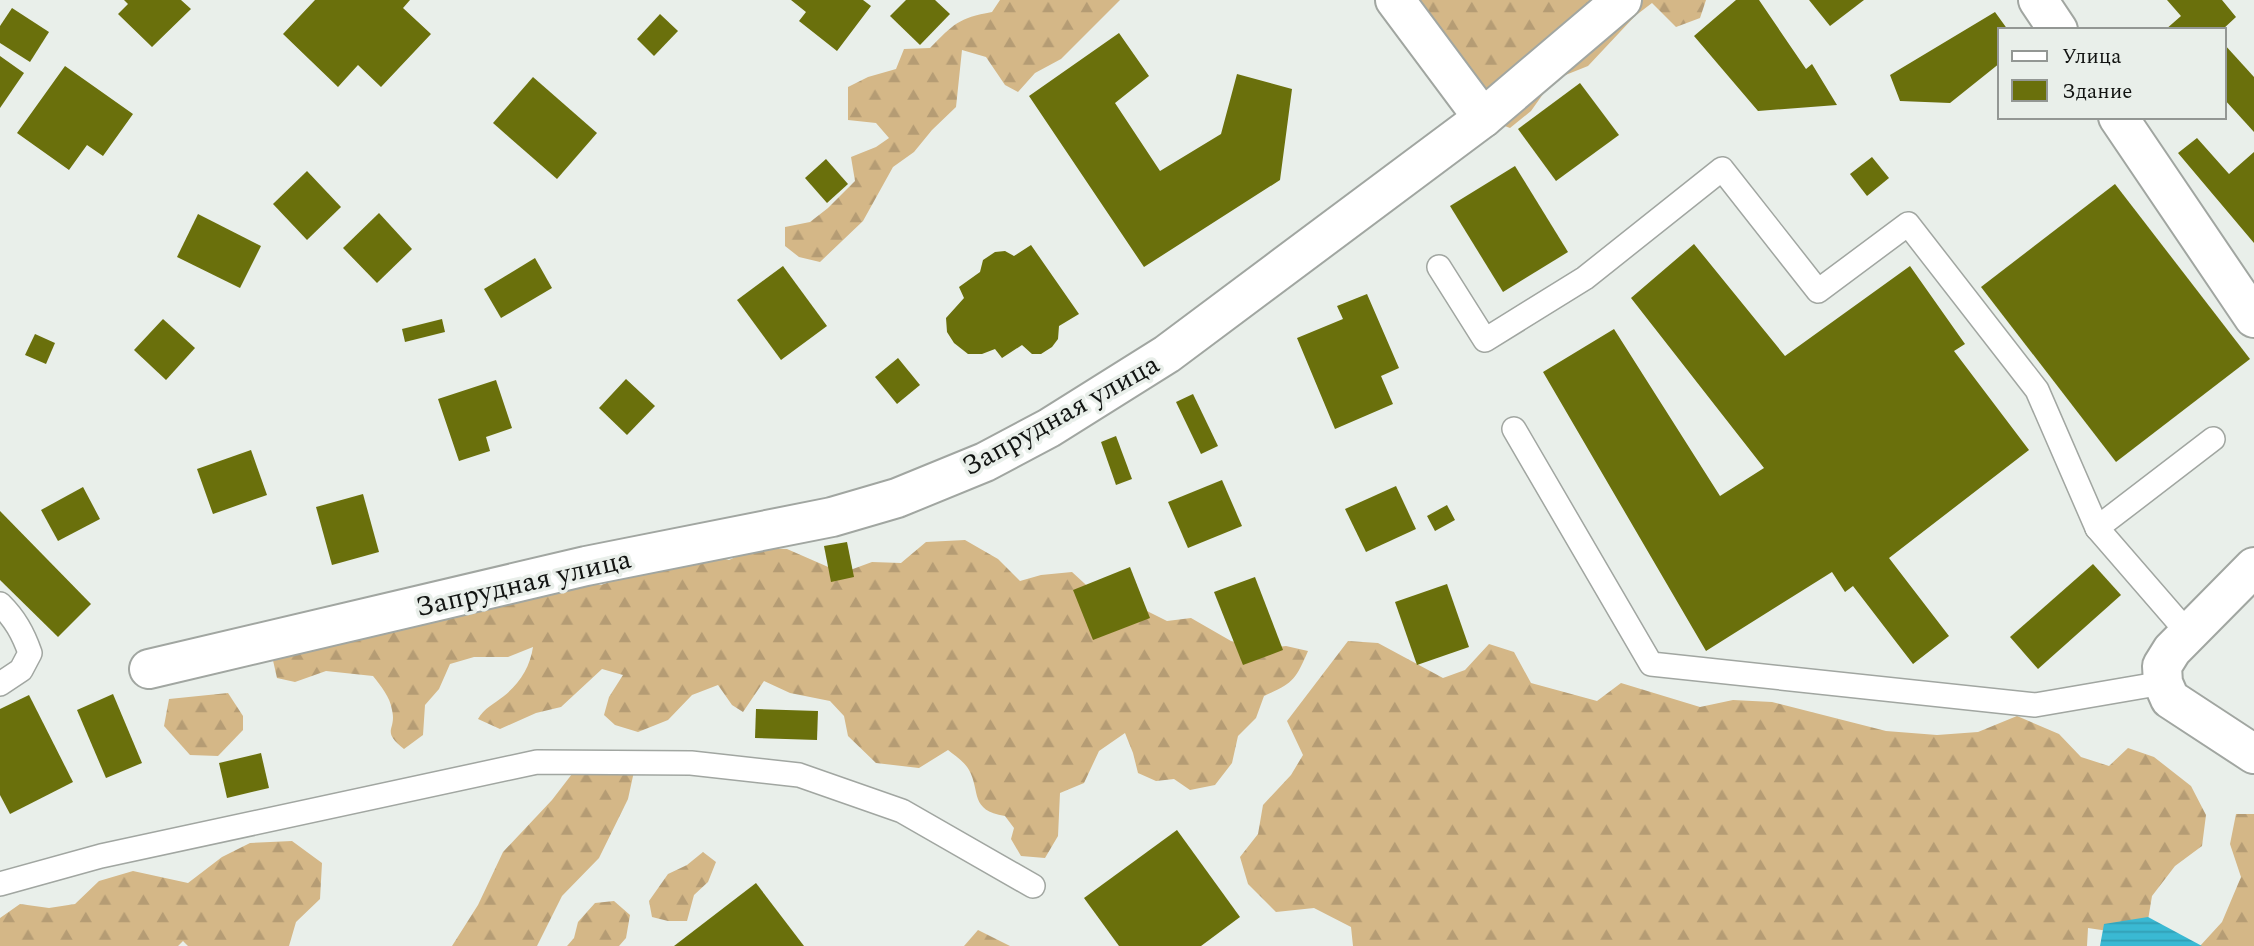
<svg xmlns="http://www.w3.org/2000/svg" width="2254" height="946" viewBox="0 0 2254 946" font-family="Spectral,serif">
	<defs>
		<pattern id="forest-firs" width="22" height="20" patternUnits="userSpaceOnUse" patternTransform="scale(1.75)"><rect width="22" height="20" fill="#d4b787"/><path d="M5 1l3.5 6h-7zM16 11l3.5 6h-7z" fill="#b59c74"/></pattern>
		<pattern id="water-rules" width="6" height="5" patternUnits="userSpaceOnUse" patternTransform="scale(1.75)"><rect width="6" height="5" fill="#3ab9d3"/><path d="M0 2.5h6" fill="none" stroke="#329eb4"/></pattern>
	</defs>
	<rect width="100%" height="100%" fill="#e9efea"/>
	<g fill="url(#forest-firs)">
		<path d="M1000,0H1120L1061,59L1035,73L1018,92L1005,85L986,57L962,50L956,107L932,130L914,152L893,167L863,221L820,262L799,257L785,246V227L810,222L828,208L855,181L851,157L876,147L889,138L876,123L848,120V87L868,77L896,69L904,49L930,48C954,24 958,18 992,12Z"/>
		<polygon points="1413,0 1706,0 1700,18 1676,27 1652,3 1635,16 1588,66 1553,80 1531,111 1510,128 1484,118"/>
		<path d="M965,540L998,559L1020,581L1041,575L1072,572L1120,616L1141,608L1167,621L1191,618L1231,641L1261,649L1286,646L1308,651C1295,681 1293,683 1264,696L1256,718L1238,736L1232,763L1215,785L1190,790L1174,779L1156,781L1138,773L1133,753L1125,733L1099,751L1084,783L1060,793L1058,836L1045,858L1021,856L1011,839L1014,828L1005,816C969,810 981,792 969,770C965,762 954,755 948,750L919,768L876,763L848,736L844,716L830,701L790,693L764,681L743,712L732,705L718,685L692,695L668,720L638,732L615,725L604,715L609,697L623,675L602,669L561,707L536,713L500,729L478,719C484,708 494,704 504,696C520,683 530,667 533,647L508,657H474L450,664L439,689L425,705L423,735L404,749C380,730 397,731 392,710C390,697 381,686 373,676L326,671L295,682L277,678L272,656L580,582L601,585L695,551L729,560L756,548L787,549L842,573L872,562L901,563L926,542Z"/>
		<polygon points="1348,641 1378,643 1443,678 1465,670 1489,644 1514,652 1531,683 1597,701 1621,683 1700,707 1733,700 1772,702 1886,731 1937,735 1978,732 2017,716 2059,734 2081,757 2109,766 2128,748 2154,757 2191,786 2206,815 2202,846 2175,866 2152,896 2147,926 2135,935 2088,928 2087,946 1353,946 1351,927 1314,908 1276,912 1248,884 1240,857 1258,834 1263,805 1291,775 1303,755 1287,721"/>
		<polygon points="228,693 243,716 243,730 218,756 190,755 164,726 169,699"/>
		<polygon points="638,753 628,799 599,858 562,896 537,946 452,946 478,905 503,852 552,800 582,761"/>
		<polygon points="2236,814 2254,814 2254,946 2200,946 2222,922 2241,877 2230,844"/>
		<polygon points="292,841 322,863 320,899 296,922 289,946 188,946 183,941 178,946 0,946 0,918 20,904 49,908 75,904 99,881 133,871 188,883 222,857 250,843"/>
		<polygon points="703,852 716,862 708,882 694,895 687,921 668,921 652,917 649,901 668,874 687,865"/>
		<polygon points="614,901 630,915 626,938 619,946 567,946 574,938 578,922 595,903"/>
		<polygon points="978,930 1010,946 964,946"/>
	</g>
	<polygon fill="url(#water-rules)" points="2148,917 2202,946 2100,946 2104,924"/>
	<g fill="#6a700c">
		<polygon points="124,0 181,0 191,9 152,47 118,14 128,4"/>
		<polygon points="315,0 410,0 403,8 431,34 381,87 358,65 338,87 283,34"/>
		<polygon points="791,0 863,0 871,6 837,51 799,21 806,12"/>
		<polygon points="906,0 935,0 950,14 920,45 890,16"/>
		<polygon points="1736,0 1759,0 1806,69 1812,64 1837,105 1758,111 1694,36"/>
		<polygon points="1809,0 1864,0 1830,26"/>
		<polygon points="2167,0 2222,0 2236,17 2222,30 2165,30 2181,16"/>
		<polygon points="12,8 49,32 30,62 0,43 0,26"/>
		<polygon points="1995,12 2008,30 2000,30 2000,63 1950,103 1900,101 1890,75"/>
		<polygon points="660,14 678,31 654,56 637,39"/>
		<polygon points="1119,33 1149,76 1115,103 1160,171 1221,134 1237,74 1292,89 1280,180 1144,267 1029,96"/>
		<polygon points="2224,44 2254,77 2254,132 2224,99"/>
		<polygon points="0,56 24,73 0,108"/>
		<polygon points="65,66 133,114 103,156 87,145 69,170 17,133"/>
		<polygon points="533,77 597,133 557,179 493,123"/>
		<polygon points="1580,83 1619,135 1556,181 1518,129"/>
		<polygon points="2197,138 2229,174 2254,152 2254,243 2178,153"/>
		<polygon points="1872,157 1889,178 1867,196 1850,174"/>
		<polygon points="826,159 848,184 827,203 805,178"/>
		<polygon points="1515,166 1568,252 1503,292 1450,206"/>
		<polygon points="307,171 341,207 307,240 273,204"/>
		<polygon points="2115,184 2250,359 2116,462 1981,287"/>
		<polygon points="379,213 412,249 377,283 343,248"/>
		<polygon points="198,214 261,246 240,288 177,257"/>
		<polygon points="1694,244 1785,356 1910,266 1965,344 1954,351 2029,450 1889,558 1949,636 1913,664 1853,586 1845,592 1832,572 1706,651 1543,372 1614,329 1720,496 1764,468 1631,298"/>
		<polygon points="1031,245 1079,314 1059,326 1058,339 1052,347 1041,354 1032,354 1022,345 1002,358 995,349 982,354 968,354 954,343 947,332 946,318 964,298 959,287 980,272 983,260 995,252 1005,251 1014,256"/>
		<polygon points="535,258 552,288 501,318 484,289"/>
		<polygon points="783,266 827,326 781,360 737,300"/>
		<polygon points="1367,294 1399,368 1381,376 1393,404 1335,429 1297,338 1343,319 1337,306"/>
		<polygon points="163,319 195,348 166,380 134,350"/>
		<polygon points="442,319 445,332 405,342 402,329"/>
		<polygon points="35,334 55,343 46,364 25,355"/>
		<polygon points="898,358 920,385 897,404 875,377"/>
		<polygon points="626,379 655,406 627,435 599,408"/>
		<polygon points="496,380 512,428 486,437 490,451 459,461 438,399"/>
		<polygon points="1193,394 1218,446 1201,454 1176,402"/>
		<polygon points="1116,436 1132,479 1116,485 1101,442"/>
		<polygon points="251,450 267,495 213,514 197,469"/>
		<polygon points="1222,480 1242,526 1188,548 1168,502"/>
		<polygon points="1396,486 1416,529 1366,552 1345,509"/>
		<polygon points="83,487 100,519 58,541 41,510"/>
		<polygon points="363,494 379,552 332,565 316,507"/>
		<polygon points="1447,505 1455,520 1435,531 1427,516"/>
		<polygon points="0,511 91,604 58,637 0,580"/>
		<polygon points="847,542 854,577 831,582 824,546"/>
		<polygon points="2093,564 2121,595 2038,669 2010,637"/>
		<polygon points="1130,567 1150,618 1093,640 1073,590"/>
		<polygon points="1255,577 1283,650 1243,665 1214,592"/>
		<polygon points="1447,584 1469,647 1417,665 1395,602"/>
		<polygon points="113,694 142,763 106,778 77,710"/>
		<polygon points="29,695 73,782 10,814 0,795 0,709"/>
		<polygon points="756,709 818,711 817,740 755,738"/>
		<polygon points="261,753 269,788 227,798 219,763"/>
		<polygon points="1177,830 1240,917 1201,946 1119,946 1084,898"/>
		<polygon points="756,883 804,946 674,946"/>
	</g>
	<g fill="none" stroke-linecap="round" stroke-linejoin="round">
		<defs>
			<g id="lane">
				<polyline points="1439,267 1485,340 1585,278 1722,169 1818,291 1908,224 2037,390 2097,528 2188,633"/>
				<polyline points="1514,429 1651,664 2035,705 2163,683"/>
				<polyline points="2097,528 2213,439"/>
				<path d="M0,604C15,619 23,633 30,653L21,670L0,684"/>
				<polyline points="0,884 101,856 537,762 691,763 799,775 902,811 1033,886"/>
			</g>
			<g id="street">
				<polyline points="1395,0 1483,118"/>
				<polyline points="2038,0 2058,30"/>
				<polyline points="2118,117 2254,318"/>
				<polyline points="2254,567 2172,650 2162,666 2163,683 2170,699 2254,754"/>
				<polyline points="149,669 586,566 832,517 897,498 985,462 1049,428 1167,354 1483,118 1622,0"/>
			</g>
		</defs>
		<use href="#lane" stroke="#a1a6a1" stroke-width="26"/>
		<use href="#street" stroke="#a1a6a1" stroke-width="42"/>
		<use href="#lane" stroke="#fff" stroke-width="23"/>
		<use href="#street" stroke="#fff" stroke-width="38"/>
	</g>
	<g text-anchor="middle" stroke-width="7" stroke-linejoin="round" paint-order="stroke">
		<g font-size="28" fill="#121412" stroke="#e9efea">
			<text transform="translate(1060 414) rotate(-29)" y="10">Запрудная улица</text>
			<text transform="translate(523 582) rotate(-13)" y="10">Запрудная улица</text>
		</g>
	</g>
	<rect x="1998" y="28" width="228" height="91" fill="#e9efea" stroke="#939794" stroke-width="2"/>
	<rect x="2012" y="51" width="35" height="10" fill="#ffffff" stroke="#939794" stroke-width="2"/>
	<text x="2062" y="63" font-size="21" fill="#121412">Улица</text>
	<rect x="2012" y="80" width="35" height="21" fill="#6a700c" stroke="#939794" stroke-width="2"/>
	<text x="2062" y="98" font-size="21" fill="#121412">Здание</text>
</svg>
